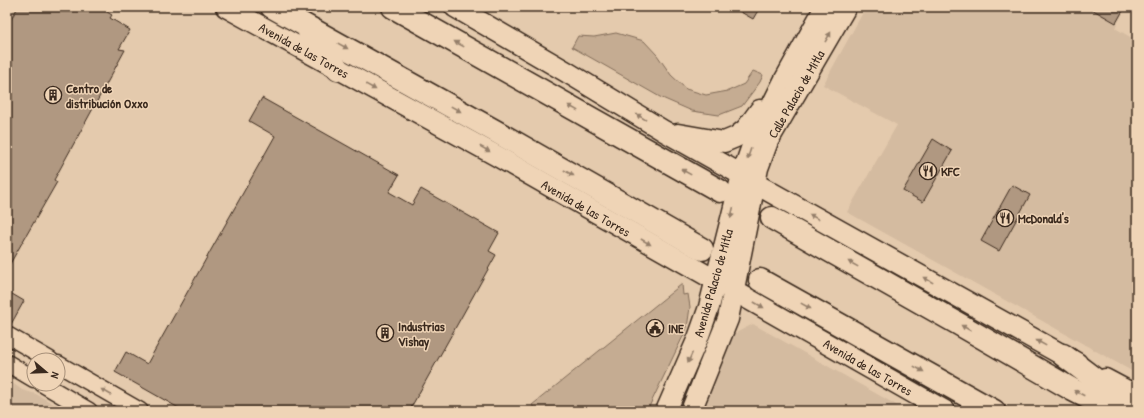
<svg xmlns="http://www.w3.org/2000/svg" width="1144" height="418" viewBox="0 0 1144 418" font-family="'Patrick Hand',sans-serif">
	<rect width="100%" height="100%" fill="#e4caad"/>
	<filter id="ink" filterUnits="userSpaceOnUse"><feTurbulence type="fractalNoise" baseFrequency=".025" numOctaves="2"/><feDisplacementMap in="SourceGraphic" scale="8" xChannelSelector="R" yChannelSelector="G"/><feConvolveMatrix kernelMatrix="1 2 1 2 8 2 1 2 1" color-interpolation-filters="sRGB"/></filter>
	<g filter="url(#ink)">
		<g fill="#d4bba0">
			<polygon points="866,7 1126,7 1115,28 1137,41 1137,374 847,212 897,125 823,85"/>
			<polygon points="753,324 907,411 697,411 730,336"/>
			<polygon points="7,379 22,390 36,394 66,411 7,411"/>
		</g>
		<g fill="#c5ac92" stroke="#806b58">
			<polygon points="616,33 644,41 657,55 671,75 686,89 706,95 728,91 744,84 753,71 763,75 760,82 742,106 719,115 692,111 660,97 572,47 578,36 594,37"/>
			<polygon points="682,284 683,295 688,294 690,307 687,328 647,411 536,411 532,405"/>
		</g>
		<g fill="#b09881" stroke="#3b2a1e">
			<polygon points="18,7 99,7 112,15 110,18 130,30 119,49 125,50 54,180 57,182 7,269 7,26"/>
			<polygon points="732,7 760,7 753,19"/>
			<polygon points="1088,7 1125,7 1116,23"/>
			<polygon points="262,98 399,175 389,192 412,205 421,189 499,233 489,251 496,255 409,411 184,411 115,372 126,352 147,364 275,136 249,121"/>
			<polygon points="933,139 952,151 923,202 903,191"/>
			<polygon points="1012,185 1030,195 999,251 981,241"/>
			<polygon points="7,291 24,301 10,326 7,326"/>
		</g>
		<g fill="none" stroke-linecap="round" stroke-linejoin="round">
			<defs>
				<g id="minor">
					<polyline points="7,335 50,360"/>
					<polyline points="7,363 34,379"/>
					<polyline points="58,364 140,411"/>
					<polyline points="43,384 89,411"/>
				</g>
				<g id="major">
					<polyline points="226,7 497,156 945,411"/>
					<polyline points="455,7 565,71 664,131 742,175 756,184 1077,363"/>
					<polyline points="678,134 724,142 736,137 746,129 760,110"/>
					<polyline points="1105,379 1137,396"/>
					<polyline points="666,411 698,338 709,307 742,175 753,143 785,79 825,7"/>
					<polyline points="691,411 728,319 758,168 768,141 846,7"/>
				</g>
				<g id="highway">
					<polyline points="272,7 495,131 702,249"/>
					<polyline points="393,7 720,191"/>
					<polyline points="309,32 338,69"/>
					<polyline points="772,218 957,323 1073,390 1114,411"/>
					<polyline points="760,280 994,411"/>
					<polyline points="1063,355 1137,411"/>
				</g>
			</defs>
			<use href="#minor" stroke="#3b2a1e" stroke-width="19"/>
			<use href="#major" stroke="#3b2a1e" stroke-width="23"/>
			<use href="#highway" stroke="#3b2a1e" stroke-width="25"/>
			<use href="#minor" stroke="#efd4b6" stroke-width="16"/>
			<use href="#major" stroke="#efd4b6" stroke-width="20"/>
			<use href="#highway" stroke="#efd4b6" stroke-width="22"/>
		</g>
		<defs><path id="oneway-solid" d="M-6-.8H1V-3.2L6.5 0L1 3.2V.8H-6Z"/></defs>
		<g fill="#957f6a">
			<use href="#oneway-solid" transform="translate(828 37) rotate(-60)"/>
			<use href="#oneway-solid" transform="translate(459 44) rotate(-151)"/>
			<use href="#oneway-solid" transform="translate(343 46) rotate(29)"/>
			<use href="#oneway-solid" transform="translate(371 87) rotate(29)"/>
			<use href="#oneway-solid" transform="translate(573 108) rotate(-151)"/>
			<use href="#oneway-solid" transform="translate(456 109) rotate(29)"/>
			<use href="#oneway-solid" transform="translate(641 117) rotate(-149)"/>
			<use href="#oneway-solid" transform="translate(485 149) rotate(29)"/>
			<use href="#oneway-solid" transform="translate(749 154) rotate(109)"/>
			<use href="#oneway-solid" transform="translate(686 172) rotate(-151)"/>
			<use href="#oneway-solid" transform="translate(569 173) rotate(30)"/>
			<use href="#oneway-solid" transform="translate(732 213) rotate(104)"/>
			<use href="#oneway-solid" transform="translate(814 217) rotate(-151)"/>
			<use href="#oneway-solid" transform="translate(646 242) rotate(30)"/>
			<use href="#oneway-solid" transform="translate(853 264) rotate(-151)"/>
			<use href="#oneway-solid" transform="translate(928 280) rotate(-151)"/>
			<use href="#oneway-solid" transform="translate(759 305) rotate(30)"/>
			<use href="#oneway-solid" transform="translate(806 306) rotate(29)"/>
			<use href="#oneway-solid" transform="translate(966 328) rotate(-150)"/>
			<use href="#oneway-solid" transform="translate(1041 343) rotate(-151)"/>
			<use href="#oneway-solid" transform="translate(690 358) rotate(114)"/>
			<use href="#oneway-solid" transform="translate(919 369) rotate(29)"/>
			<use href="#oneway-solid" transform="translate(106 392) rotate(-150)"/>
			<use href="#oneway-solid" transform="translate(1079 393) rotate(-153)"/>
		</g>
	</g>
	<defs>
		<symbol id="building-ring" viewBox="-11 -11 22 22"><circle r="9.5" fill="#efd4b6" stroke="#3b2a1e" stroke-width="1.5"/><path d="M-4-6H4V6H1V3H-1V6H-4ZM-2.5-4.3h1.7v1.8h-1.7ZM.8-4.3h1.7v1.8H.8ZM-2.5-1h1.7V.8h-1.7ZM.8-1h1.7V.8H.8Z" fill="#3b2a1e"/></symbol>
		<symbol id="restaurant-ring" viewBox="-11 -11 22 22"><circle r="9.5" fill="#efd4b6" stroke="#3b2a1e" stroke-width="1.5"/><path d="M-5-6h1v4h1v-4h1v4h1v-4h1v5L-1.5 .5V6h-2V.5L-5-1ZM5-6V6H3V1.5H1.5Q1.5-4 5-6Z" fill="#3b2a1e"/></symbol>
		<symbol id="civic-ring" viewBox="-11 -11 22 22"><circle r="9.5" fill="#efd4b6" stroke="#3b2a1e" stroke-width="1.5"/><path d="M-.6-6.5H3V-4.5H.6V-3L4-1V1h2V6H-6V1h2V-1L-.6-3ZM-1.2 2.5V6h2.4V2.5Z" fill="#3b2a1e"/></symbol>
	</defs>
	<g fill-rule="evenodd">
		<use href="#building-ring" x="43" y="85" width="20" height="20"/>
		<use href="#restaurant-ring" x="918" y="161" width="20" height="20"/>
		<use href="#restaurant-ring" x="995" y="208" width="20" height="20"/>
		<use href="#civic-ring" x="645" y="318" width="20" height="20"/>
		<use href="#building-ring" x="375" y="323" width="20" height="20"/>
	</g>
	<g text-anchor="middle" stroke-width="3" stroke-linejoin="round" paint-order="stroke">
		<g font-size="13" fill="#3b2a1e" stroke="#efd4b6">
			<text transform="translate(304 50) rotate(29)" y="5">Avenida de las Torres</text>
			<text transform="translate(796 94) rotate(-60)" y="5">Calle Palacio de Mitla</text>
			<text transform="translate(586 208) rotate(30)" y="5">Avenida de las Torres</text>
			<text transform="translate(713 283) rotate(-74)" y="5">Avenida Palacio de Mitla</text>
			<text transform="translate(868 367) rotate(30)" y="5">Avenida de las Torres</text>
		</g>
		<g font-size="13" font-weight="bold" fill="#3b2a1e" stroke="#efd4b6" text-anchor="start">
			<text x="66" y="93">Centro de<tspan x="66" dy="15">distribución Oxxo</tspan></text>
			<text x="941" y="176">KFC</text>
			<text x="1018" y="223">McDonald's</text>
			<text x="398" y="331">Industrias<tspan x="398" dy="15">Vishay</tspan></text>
			<text x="668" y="333">INE</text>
		</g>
	</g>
	<rect width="1144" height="418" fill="none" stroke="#efd4b6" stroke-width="24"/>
	<rect x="12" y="12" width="1120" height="394" fill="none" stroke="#3b2a1e" stroke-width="1.5" filter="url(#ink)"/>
	<g transform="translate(46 372) rotate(109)"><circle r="19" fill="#efd4b6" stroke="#a79079"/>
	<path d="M0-3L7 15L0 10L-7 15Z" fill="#3b2a1e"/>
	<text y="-6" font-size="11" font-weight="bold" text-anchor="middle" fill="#3b2a1e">N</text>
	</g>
</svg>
